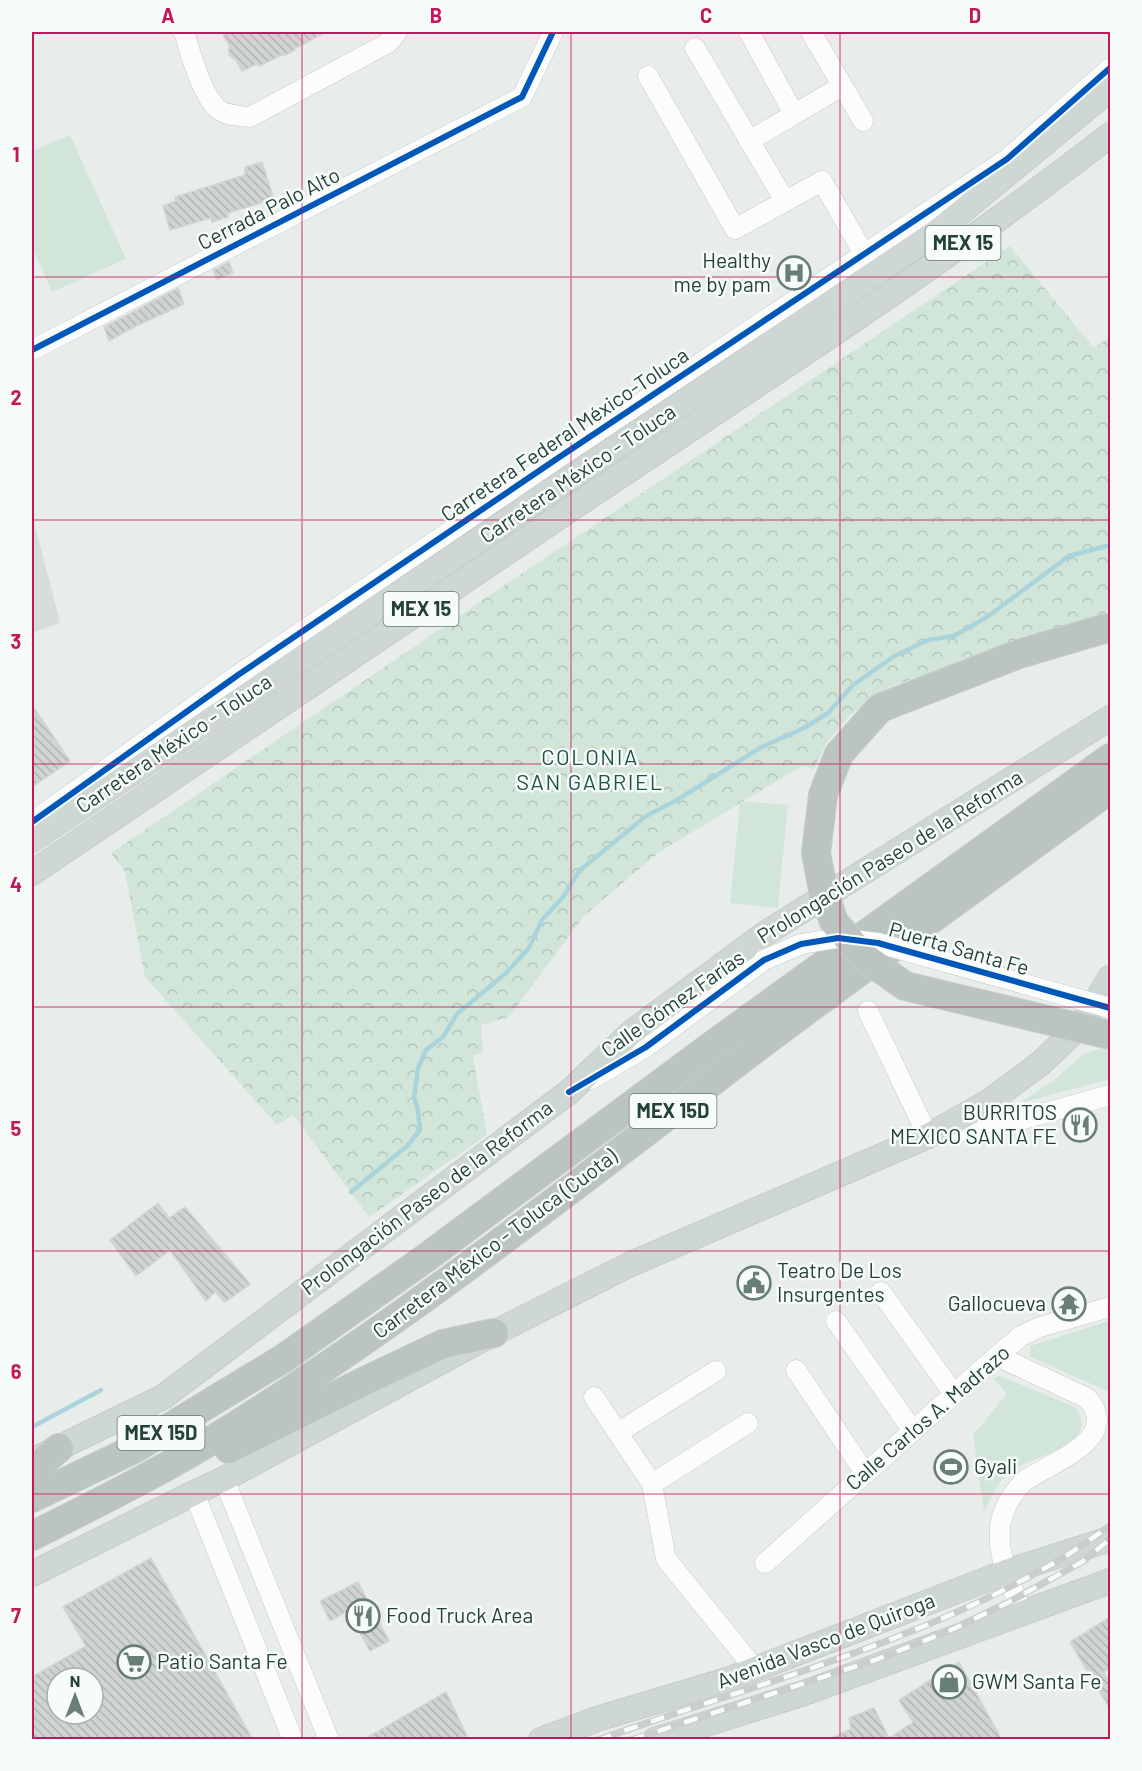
<svg xmlns="http://www.w3.org/2000/svg" width="1142" height="1771" viewBox="0 0 1142 1771" font-family="Barlow,sans-serif">
	<defs>
		<pattern id="forest-crowns" width="20" height="18" patternUnits="userSpaceOnUse" patternTransform="scale(1.5)"><rect width="20" height="18" fill="#d1e6d8"/><path d="M2 6a3 3 0 1 1 6 0M12 15a3 3 0 1 1 6 0" fill="none" stroke="#b3c6ba"/></pattern>
		<pattern id="building-back-hatch" width="6" height="6" patternUnits="userSpaceOnUse" patternTransform="scale(1.5)"><rect width="6" height="6" fill="#cfd4d2"/><path d="M-1 5l2 2M0 0l6 6M5-1l2 2" fill="none" stroke="#b2b7b5"/></pattern>
	</defs>
	<rect width="100%" height="100%" fill="#e8edeb"/>
	<polygon fill="#d6dedb" points="32,513 60,623 32,633"/>
	<polygon fill="url(#forest-crowns)" points="1010,246 1094,348 1110,337 1110,611 889,687 850,715 827,742 814,769 802,766 658,853 584,916 509,1017 481,1025 483,1052 473,1056 487,1135 369,1217 293,1115 277,1125 145,977 125,872 111,853 496,591"/>
	<g fill="#d1e6d8">
		<polygon points="70,135 126,259 52,292 32,247 32,151"/>
		<polygon points="740,801 788,805 778,908 730,903"/>
		<polygon points="1110,1046 1110,1079 1020,1103 1054,1080 1085,1053"/>
		<polygon points="1109,1318 1110,1318 1110,1392 1030,1357 1030,1346 1108,1321"/>
		<path d="M1000,1376L1075,1407C1104,1446 1031,1455 1009,1473C997,1483 991,1498 984,1511L973,1435L1007,1394L993,1378Z"/>
	</g>
	<g fill="none" stroke-linecap="round" stroke-linejoin="round">
		<g stroke="#a9d4db" stroke-width="4.5">
			<polyline points="351,1192 407,1146 420,1130 418,1110 414,1098 418,1068 426,1050 443,1037 457,1014 506,973 529,948 542,920 563,897 579,871 646,816 677,800 760,748 804,728 828,713 853,685 893,657 928,640 954,636 987,617 1069,556 1110,545"/>
			<polyline points="32,1427 101,1390"/>
		</g>
	</g>
	<g fill="url(#building-back-hatch)" stroke="#d1d6d4" stroke-width="1.5" fill-rule="evenodd">
		<polygon points="230,32 326,32 294,49 295,50 286,55 282,55 259,66 257,64 242,71 236,60 229,55 229,45 223,35"/>
		<polygon points="262,162 274,199 228,213 228,217 212,222 211,218 170,230 163,206 176,201 175,197 245,175 245,167"/>
		<polygon points="229,262 233,273 217,279 213,270"/>
		<polygon points="178,288 184,304 136,326 109,341 104,327"/>
		<polygon points="32,705 70,761 32,787"/>
		<polygon points="158,1203 169,1218 185,1207 250,1284 225,1302 215,1292 206,1301 170,1250 136,1276 110,1240"/>
		<path d="M151,1558L253,1740H32V1677L86,1646L63,1607ZM57,1678H93V1714H57Z"/>
		<polygon points="358,1582 389,1641 370,1651 348,1611 330,1621 320,1601"/>
		<polygon points="1110,1617 1110,1668 1104,1672 1110,1683 1110,1709 1070,1642"/>
		<polygon points="959,1662 1002,1740 827,1740 851,1729 849,1718 874,1708 889,1738 913,1722 899,1700"/>
		<polygon points="446,1692 467,1736 460,1740 363,1740"/>
	</g>
	<g fill="none" stroke-linecap="round" stroke-linejoin="round">
		<defs>
			<g id="minor">
				<path d="M184,32C190,52 202,96 218,109C227,116 239,116 250,117L388,43L397,32"/>
				<polyline points="749,32 794,114"/>
				<polyline points="811,32 863,121"/>
				<polyline points="695,48 785,201"/>
				<polyline points="648,76 735,229 822,181 864,254"/>
				<polyline points="749,141 842,86"/>
				<polyline points="32,350 522,97 553,32"/>
				<polyline points="32,822 238,675 558,458 1007,159 1110,68"/>
				<polyline points="868,1011 928,1136 995,1127 1110,1095"/>
				<polyline points="591,1079 646,1047 764,960"/>
				<polyline points="881,1292 954,1394"/>
				<polyline points="836,1321 913,1431"/>
				<path d="M997,1356L1087,1398C1090,1402 1094,1406 1095,1410C1109,1444 1047,1465 1026,1480C1016,1488 1007,1502 1003,1514C992,1546 1010,1583 1022,1612"/>
				<polyline points="796,1370 865,1473"/>
				<polyline points="594,1397 652,1484 666,1559 755,1669"/>
				<polyline points="619,1432 716,1371"/>
				<polyline points="224,1479 329,1740"/>
				<polyline points="652,1484 748,1423"/>
				<polyline points="194,1493 293,1740"/>
				<polyline points="765,1563 997,1356 1021,1336 1040,1327 1110,1307"/>
			</g>
			<g id="major">
				<polyline points="32,840 938,231 1110,89"/>
				<path d="M32,873C217,749 401,622 587,498C763,380 943,265 1110,135"/>
				<polyline points="42,1456 163,1397 569,1092 632,1032 766,933 1110,718"/>
				<polyline points="32,1574 194,1493 224,1479 494,1333 631,1264 928,1136 990,1101 1041,1063 1082,1024 1110,978"/>
				<polyline points="541,1740 600,1718 727,1680 1006,1572 1110,1539"/>
				<polyline points="655,1740 804,1693 1110,1581"/>
			</g>
			<g id="highway">
				<polyline points="229,1449 367,1380 443,1344 494,1333"/>
				<polyline points="32,1471 59,1448"/>
				<polyline points="32,1498 134,1449 284,1358 423,1260 714,1044 1110,758"/>
				<path d="M32,1536C100,1502 170,1467 235,1426C412,1315 577,1184 743,1058C864,966 988,879 1110,789"/>
			</g>
		</defs>
		<use href="#minor" stroke="#c5cac8" stroke-width="21"/>
		<use href="#major" stroke="#c3ccc9" stroke-width="26"/>
		<use href="#highway" stroke="#c3ccc9" stroke-width="30"/>
		<use href="#minor" stroke="#fcfcfc" stroke-width="20"/>
		<use href="#major" stroke="#cfd7d5" stroke-width="24"/>
		<use href="#highway" stroke="#bcc4c2" stroke-width="28"/>
		<defs>
			<g id="rail">
				<path d="M598,1740C748,1686 905,1647 1045,1568C1068,1556 1089,1540 1110,1526"/>
				<polyline points="631,1740 875,1660 949,1631 1007,1603 1082,1562 1110,1539"/>
			</g>
		</defs>
		<use href="#rail" stroke="#c9cdcc" stroke-width="7"/>
		<use href="#rail" stroke="#f7fbf9" stroke-width="4.5" stroke-dasharray="14" stroke-linecap="butt"/>
		<defs>
			<polyline id="minor-bridge" points="764,960 801,944 838,938 878,943 1110,1008"/>
			<polyline id="highway-bridge" points="1110,627 1019,654 880,708 839,754 823,795 816,853 823,890 834,922 864,957 905,986 1110,1035"/>
		</defs>
		<use href="#minor-bridge" stroke="#c5cac8" stroke-width="21" stroke-linecap="butt"/>
		<use href="#highway-bridge" stroke="#c3ccc9" stroke-width="30" stroke-linecap="butt"/>
		<use href="#minor-bridge" stroke="#fcfcfc" stroke-width="20"/>
		<use href="#highway-bridge" stroke="#bcc4c2" stroke-width="28"/>
		<defs>
			<g id="cycleway">
				<polyline points="32,350 522,97 553,32"/>
				<polyline points="32,822 238,675 558,458 1007,159 1110,68"/>
				<polyline points="569,1092 646,1047 764,960 801,944 838,938 878,943 1110,1008"/>
			</g>
		</defs>
		<use href="#cycleway" stroke="#f7fbf9" stroke-width="10"/>
		<use href="#cycleway" stroke="#0057b8" stroke-width="6"/>
	</g>
	<path fill="none" stroke="#c2185b" stroke-width="1.5" stroke-opacity="0.55" d="M302,32V1740M571,32V1740M840,32V1740M32,277H1110M32,520H1110M32,764H1110M32,1007H1110M32,1251H1110M32,1494H1110"/>
	<defs>
		<symbol id="hospital-ring" viewBox="-11 -11 22 22"><circle r="9.5" fill="#f7fbf9" stroke="#697e78" stroke-width="1.5"/><path d="M-5-5h3v3.5h4V-5h3V5h-3V1.5h-4V5h-3Z" fill="#697e78"/></symbol>
		<symbol id="restaurant-ring" viewBox="-11 -11 22 22"><circle r="9.5" fill="#f7fbf9" stroke="#697e78" stroke-width="1.5"/><path d="M-5-6h1v4h1v-4h1v4h1v-4h1v5L-1.5 .5V6h-2V.5L-5-1ZM5-6V6H3V1.5H1.5Q1.5-4 5-6Z" fill="#697e78"/></symbol>
		<symbol id="civic-ring" viewBox="-11 -11 22 22"><circle r="9.5" fill="#f7fbf9" stroke="#697e78" stroke-width="1.5"/><path d="M-.6-6.5H3V-4.5H.6V-3L4-1V1h2V6H-6V1h2V-1L-.6-3ZM-1.2 2.5V6h2.4V2.5Z" fill="#697e78"/></symbol>
		<symbol id="temple-ring" viewBox="-11 -11 22 22"><circle r="9.5" fill="#f7fbf9" stroke="#697e78" stroke-width="1.5"/><path d="M0-6L5-2H3V0L6.5 2.5H4V6H1.5V3h-3V6H-4V2.5H-6.5L-3 0V-2H-5Z" fill="#697e78"/></symbol>
		<symbol id="stadium-ring" viewBox="-11 -11 22 22"><circle r="9.5" fill="#f7fbf9" stroke="#697e78" stroke-width="1.5"/><path d="M0-5a6.5 5 0 1 0 0 10a6.5 5 0 1 0 0-10ZM-3.5-1.8h7v3.6h-7Z" fill="#697e78"/></symbol>
		<symbol id="supermarket-ring" viewBox="-11 -11 22 22"><circle r="9.5" fill="#f7fbf9" stroke="#697e78" stroke-width="1.5"/><path d="M-6-5.5h2.5l.6 2H6L4.5 2H-2.5L-4.4-4H-6ZM-1.5 3.2a1.3 1.3 0 1 0 .1 0ZM3 3.2a1.3 1.3 0 1 0 .1 0Z" fill="#697e78"/></symbol>
		<symbol id="shop-ring" viewBox="-11 -11 22 22"><circle r="9.5" fill="#f7fbf9" stroke="#697e78" stroke-width="1.5"/><path d="M-5-2.5h2.3a2.7 3.5 0 0 1 5.4 0H5L5.5 6h-11ZM-1.5-2.5h3a1.5 2.3 0 0 0-3 0Z" fill="#697e78"/></symbol>
	</defs>
	<g fill-rule="evenodd">
		<use href="#hospital-ring" x="775" y="254" width="38" height="38"/>
		<use href="#restaurant-ring" x="1061" y="1106" width="38" height="38"/>
		<use href="#civic-ring" x="735" y="1264" width="38" height="38"/>
		<use href="#temple-ring" x="1050" y="1285" width="38" height="38"/>
		<use href="#stadium-ring" x="932" y="1448" width="38" height="38"/>
		<use href="#restaurant-ring" x="344" y="1597" width="38" height="38"/>
		<use href="#supermarket-ring" x="115" y="1643" width="38" height="38"/>
		<use href="#shop-ring" x="930" y="1663" width="38" height="38"/>
	</g>
	<g text-anchor="middle" stroke-width="5" stroke-linejoin="round" paint-order="stroke">
		<g fill="#f7fbf9" stroke="#637a73" stroke-width="1.5">
			<rect x="925.5" y="226" width="75" height="34" rx="4.5"/>
			<rect x="383.5" y="592" width="75" height="34" rx="4.5"/>
			<rect x="629.5" y="1094" width="87" height="34" rx="4.5"/>
			<rect x="117.5" y="1416" width="87" height="34" rx="4.5"/>
		</g>
		<g font-size="20" font-weight="bold" fill="#24423a">
			<text x="963" y="250">MEX 15</text>
			<text x="421" y="616">MEX 15</text>
			<text x="673" y="1118">MEX 15D</text>
			<text x="161" y="1440">MEX 15D</text>
		</g>
		<g font-size="21" fill="#24423a" stroke="#f7fbf9">
			<text transform="translate(269 209) rotate(-27)" y="7">Cerrada Palo Alto</text>
			<text transform="translate(565 435) rotate(-34)" y="7">Carretera Federal México-Toluca</text>
			<text transform="translate(578 474) rotate(-34)" y="7">Carretera México - Toluca</text>
			<text transform="translate(174 744) rotate(-34)" y="7">Carretera México - Toluca</text>
			<text transform="translate(890 857) rotate(-32)" y="7">Prolongación Paseo de la Reforma</text>
			<text transform="translate(959 949) rotate(16)" y="7">Puerta Santa Fe</text>
			<text transform="translate(673 1004) rotate(-35)" y="7">Calle Gómez Farías</text>
			<text transform="translate(427 1198) rotate(-37)" y="7">Prolongación Paseo de la Reforma</text>
			<text transform="translate(495 1244) rotate(-37)" y="7">Carretera México - Toluca (Cuota)</text>
			<text transform="translate(928 1418) rotate(-41)" y="7">Calle Carlos A. Madrazo</text>
			<text transform="translate(826 1641) rotate(-21)" y="7">Avenida Vasco de Quiroga</text>
		</g>
		<g font-size="21" fill="#24423a" stroke="#f7fbf9" text-anchor="start">
			<text x="771" y="268" text-anchor="end">Healthy<tspan x="771" dy="24">me by pam</tspan></text>
			<text x="1057" y="1120" text-anchor="end">BURRITOS<tspan x="1057" dy="24">MEXICO SANTA FE</tspan></text>
			<text x="777" y="1278">Teatro De Los<tspan x="777" dy="24">Insurgentes</tspan></text>
			<text x="1046" y="1311" text-anchor="end">Gallocueva</text>
			<text x="974" y="1474">Gyali</text>
			<text x="386" y="1623">Food Truck Area</text>
			<text x="157" y="1669">Patio Santa Fe</text>
			<text x="972" y="1689">GWM Santa Fe</text>
		</g>
		<g font-size="22" letter-spacing="1.5" fill="#1f5548" stroke="#f7fbf9">
			<text x="590" y="765">COLONIA<tspan x="590" dy="25">SAN GABRIEL</tspan></text>
		</g>
	</g>
	<rect width="1142" height="1771" fill="none" stroke="#f7fbf9" stroke-width="66"/>
	<g transform="translate(75 1696)"><circle r="28" fill="#f7fbf9" stroke="#a3b1ad" stroke-width="1.5"/>
	<path d="M0-4.5L10 22L0 15L-10 22Z" fill="#697e78"/>
	<text y="-9" font-size="16" font-weight="bold" text-anchor="middle" fill="#24423a">N</text>
	</g>
	<rect x="33" y="33" width="1076" height="1705" fill="none" stroke="#c2185b" stroke-width="2"/>
	<g font-size="20" text-anchor="middle" font-weight="bold" fill="#c2185b">
		<text x="168" y="23">A</text>
		<text x="436" y="23">B</text>
		<text x="706" y="23">C</text>
		<text x="975" y="23">D</text>
		<text x="16" y="162">1</text>
		<text x="16" y="405">2</text>
		<text x="16" y="649">3</text>
		<text x="16" y="892">4</text>
		<text x="16" y="1136">5</text>
		<text x="16" y="1379">6</text>
		<text x="16" y="1623">7</text>
	</g>
</svg>
